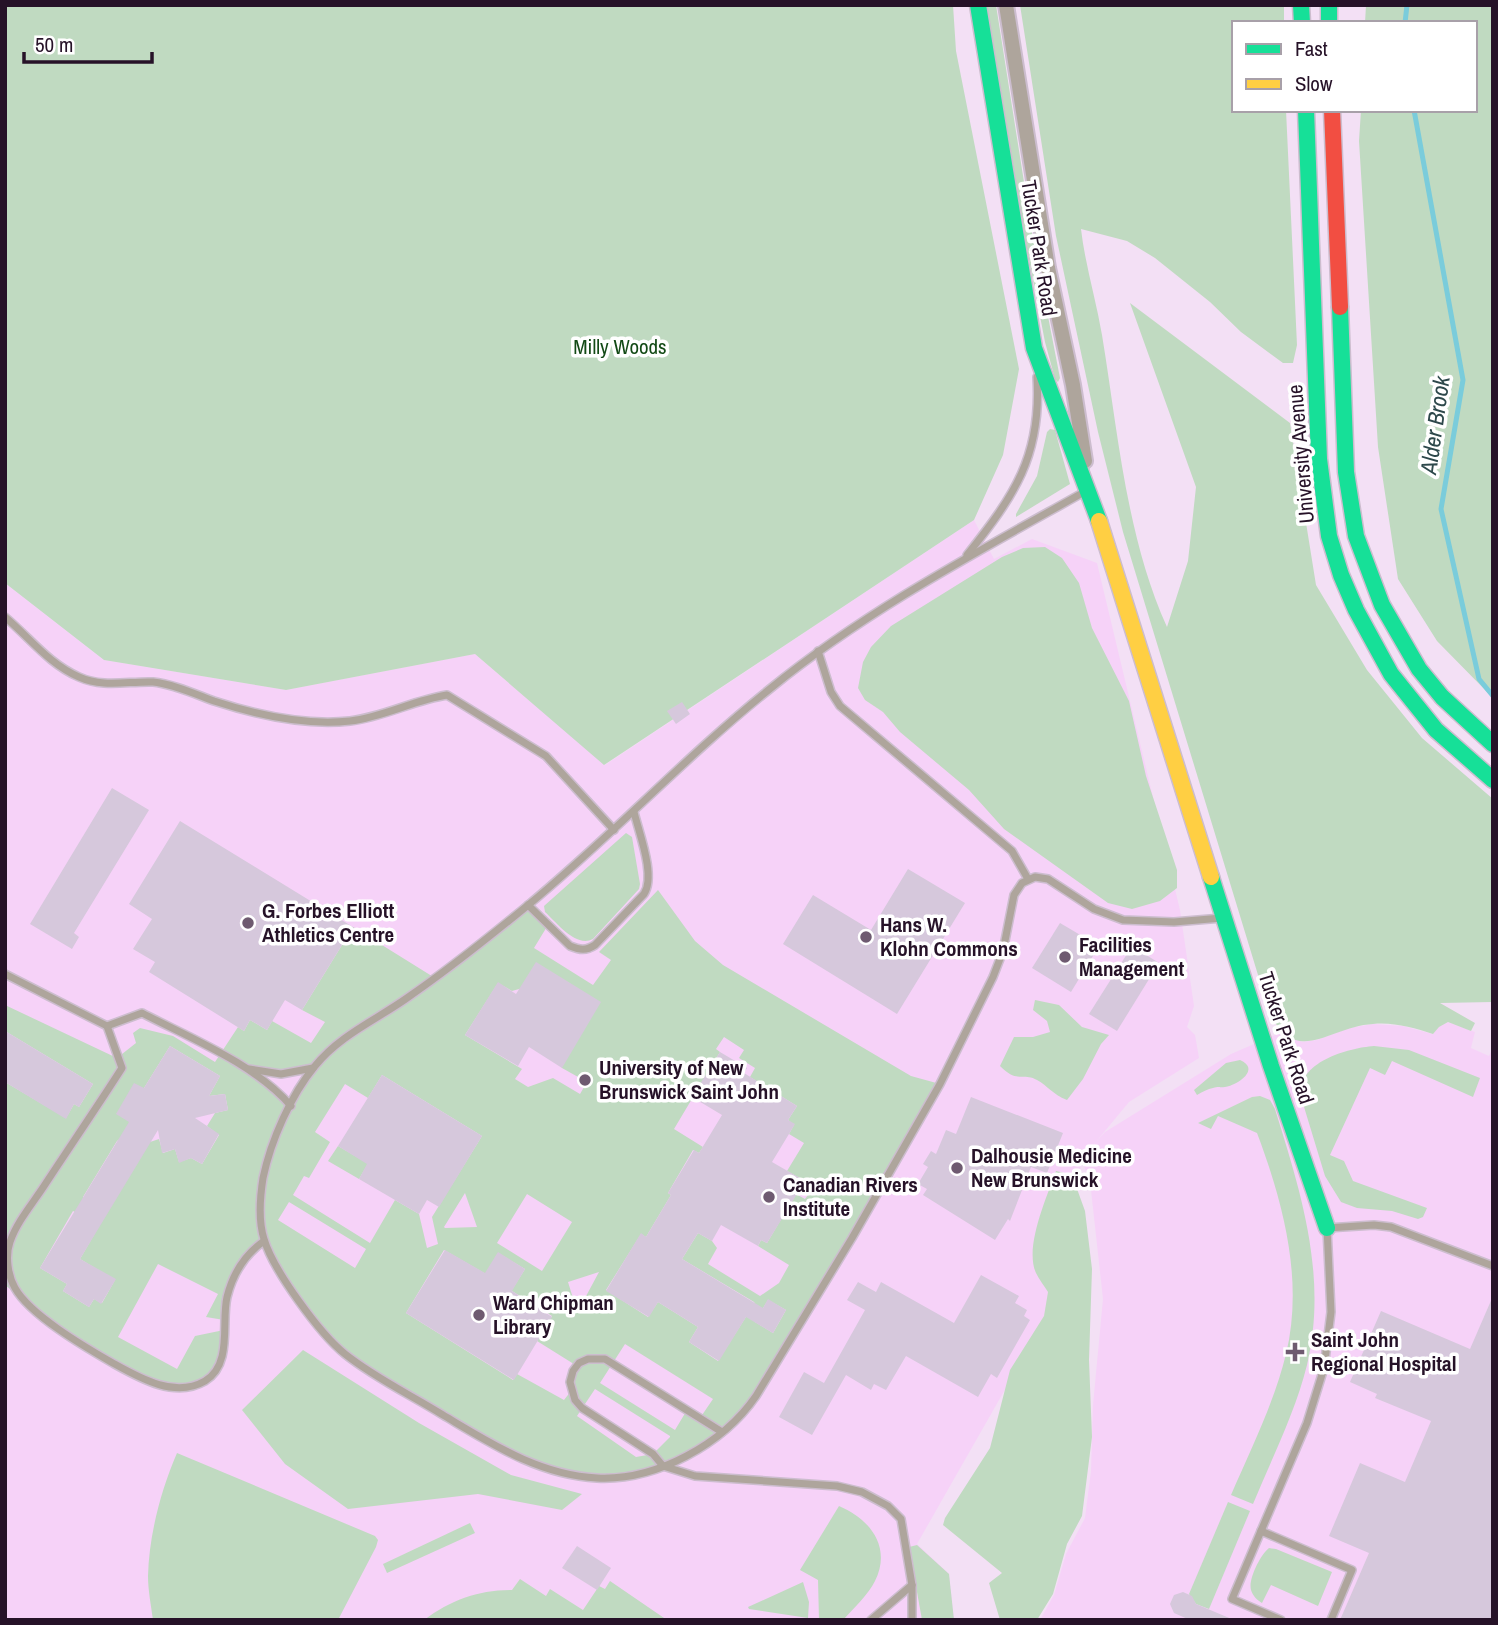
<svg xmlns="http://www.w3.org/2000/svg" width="1498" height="1625" viewBox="0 0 1498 1625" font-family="'Archivo Narrow',sans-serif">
	<rect width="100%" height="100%" fill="#f3e0f5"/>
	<polygon fill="#f6d2f8" points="974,520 994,559 1032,539 1097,563 1180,910 1194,1006 1187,1027 1195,1035 1199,1058 1129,1102 1095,1143 1105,1132 1231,1054 1282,1032 1302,1042 1317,1040 1349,1028 1373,1024 1403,1026 1433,1034 1438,1027 1448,1022 1475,1032 1471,1048 1489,1056 1493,1047 1493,1620 1040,1620 1054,1595 1066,1554 1085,1518 1091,1471 1093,1405 1103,1299 1090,1181 1084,1166 1095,1143 1081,1159 1079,1189 1051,1289 1051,1309 917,1544 949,1574 954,1620 5,1620 5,583 104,660 286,690 475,654 605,765"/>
	<g fill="#c0dac1" fill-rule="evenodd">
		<polygon points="5,5 953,5 956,51 1019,369 1003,455 974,520 604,765 475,654 286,690 104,660 5,583"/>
		<polygon points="987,5 996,5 1033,239 1060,378 1058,382 1055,379 1045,342 1027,249"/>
		<path d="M1020,5H1284V23H1234V110H1286L1297,345L1293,363H1283L1241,332L1210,302L1155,258L1127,241L1081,229C1085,264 1096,300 1102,335C1118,432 1126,536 1167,627L1188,561L1196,487L1130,303L1290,423L1316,585L1367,670L1422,738L1493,799V1002L1440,1003L1475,1023L1471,1031L1448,1022L1439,1027L1433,1034C1414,1028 1394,1022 1373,1024C1330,1026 1295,1069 1269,1011L1123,532L1098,432L1056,236Z"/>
		<polygon points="1366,5 1493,5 1493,698 1437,641 1398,579 1378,447 1359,141 1361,110 1475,110 1475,23 1365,23"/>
		<polygon points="1050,429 1055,430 1070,484 1016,517 1016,514 1037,476 1047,432"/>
		<polygon points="1045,547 1062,558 1079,583 1092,628 1129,701 1146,776 1177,870 1177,888 1160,901 1132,909 1108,903 1004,829 969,790 900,732 883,712 865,700 858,688 863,662 871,647 891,626 1002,557 1023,548"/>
		<path d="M626,833L632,837L640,884L639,889L593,939C576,948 557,923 545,912L544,906Z"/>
		<path d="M658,890L695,941L723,965L911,1076L940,1084L746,1411L684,1457L619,1478L569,1474L483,1439L340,1350L304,1307L264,1241L238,1268L224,1320L206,1317L218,1294L158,1264L118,1337L177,1369L195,1336L224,1330L223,1346L215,1371L196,1384L160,1386L81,1345L5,1285V1082L66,1118L74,1104L79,1107L93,1084L5,1031V1005L117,1058L136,1043L133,1033L140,1028L173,1036L215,1062L238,1027L244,1031L250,1020L267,1030L272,1021L311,1043L325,1022L302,1010L353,927L435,978L528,905L548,925L534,948L593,985L611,960L599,952ZM498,983L512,991L519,989L562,1068L587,1082L580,1094L553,1078L528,1087L515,1079L522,1069L465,1035ZM724,1037L744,1050L739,1058L755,1068L750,1077L797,1106L788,1120L794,1125L789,1134L804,1143L787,1171L805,1181L802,1187L810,1192L805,1199L796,1194L767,1243L761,1240L758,1246L789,1265L779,1283L760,1296L708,1264L717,1248L712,1241L698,1233L682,1259L754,1302L760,1313L768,1300L786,1310L773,1333L755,1322L749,1312L718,1361L689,1342L698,1327L658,1302L648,1317L606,1290L641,1234L646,1237L671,1195L668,1193L693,1150L699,1153L703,1147L674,1129L720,1052L716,1049ZM170,1046L220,1076L209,1096L225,1094L228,1110L215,1113L207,1126L219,1135L202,1164L191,1158L179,1162L175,1149L163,1153L159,1139L147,1143L80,1259L115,1280L102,1303L94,1299L89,1307L63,1291L67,1284L40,1268L73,1211L83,1216V1197L117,1141L136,1126L144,1088ZM244,1068L261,1072L312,1069L291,1106ZM382,1075L482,1136L432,1217L438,1244L427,1248L419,1214L395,1200L370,1243L293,1195L304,1176L309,1178L330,1142L315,1132L345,1084L368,1098ZM465,1193L477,1227L445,1228L444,1227ZM527,1194L572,1222L542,1271L497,1243ZM289,1202L366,1249L355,1268L278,1220ZM444,1250L491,1277L498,1253L525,1269L515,1285L507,1288L552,1316L537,1341L577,1366L571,1391L564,1400L517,1374L513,1380L406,1313ZM599,1272L578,1311H577L568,1282ZM625,1344L713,1399L700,1418L687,1410L675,1430L600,1383ZM595,1389L670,1436V1437L653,1454L636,1457L577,1416Z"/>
		<path d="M1035,1000L1059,1005L1082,1027L1109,1035L1101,1044L1083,1079L1067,1100C1052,1094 1048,1086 1037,1080C1022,1072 1018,1084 1000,1066L1014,1037H1033L1050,1032L1047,1021L1033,1010Z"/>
		<path d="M1374,1046L1409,1050L1480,1078L1473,1097L1392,1061L1385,1075L1370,1068L1330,1155L1344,1161L1353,1181L1427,1208L1423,1217L1418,1219L1392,1211L1357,1208L1341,1202L1325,1176L1301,1097C1296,1062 1348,1048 1374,1046Z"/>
		<path d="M1240,1060C1261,1069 1238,1085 1225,1087C1218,1088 1220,1086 1213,1088C1208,1089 1202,1092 1197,1095L1194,1090L1226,1063Z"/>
		<path d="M1260,1096L1270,1100L1275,1109C1301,1193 1328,1276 1307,1365C1295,1413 1272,1458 1253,1504L1231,1495C1251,1449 1274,1403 1286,1354C1304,1280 1283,1202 1257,1133L1218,1116L1211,1129L1198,1123L1252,1097Z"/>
		<polygon points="384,1136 359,1179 328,1161 338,1146 367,1163"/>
		<path d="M1056,1171L1072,1175L1085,1211L1092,1269L1089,1360L1092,1437L1082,1516L1067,1544L1053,1594L1037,1620H1000L989,1583L1002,1573L943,1525L945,1518L990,1448L1010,1370L1044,1316L1048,1292C1044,1286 1039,1279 1036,1273C1024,1247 1047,1197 1056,1171Z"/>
		<polygon points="303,1350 419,1423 511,1475 582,1494 562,1510 478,1494 348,1509 285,1464 242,1410"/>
		<path d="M177,1453L375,1536L378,1540L376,1547L338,1620H153C151,1605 148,1590 148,1576C149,1535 161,1490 177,1453Z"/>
		<polygon points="1228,1502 1250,1511 1209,1609 1196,1604 1189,1594"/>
		<path d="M839,1506C870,1519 892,1547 875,1581C868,1595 854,1608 843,1620H819L818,1580L800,1570Z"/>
		<polygon points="470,1523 475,1533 387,1573 383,1564"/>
		<polygon points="917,1545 949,1574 954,1620 922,1620 909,1547"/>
		<path d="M1269,1548L1276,1549L1332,1572L1318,1606L1271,1585L1262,1603C1257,1600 1253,1596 1251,1590C1248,1579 1261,1554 1269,1548Z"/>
		<path d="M520,1579L546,1596L550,1589L583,1610L599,1586L605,1589L610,1581L667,1620H424C451,1600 478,1590 512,1590Z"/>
		<polygon points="803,1582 809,1602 808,1618 749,1609 748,1607"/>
	</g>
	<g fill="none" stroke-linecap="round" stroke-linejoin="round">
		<g stroke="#7accdb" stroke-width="5">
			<polyline points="1405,23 1407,5"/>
			<polyline points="1414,110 1463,380 1441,509 1479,679 1493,696"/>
		</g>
	</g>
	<g fill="#d6c8dc">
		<polygon points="682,702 690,714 676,724 667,711"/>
		<polygon points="112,788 149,810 74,933 79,937 72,949 30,924"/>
		<polygon points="180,821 353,927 302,1010 285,1000 267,1030 250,1020 244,1031 149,972 155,962 133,949 152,919 129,904"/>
		<polygon points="908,869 965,903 897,1014 783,944 813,895 871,930"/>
		<polygon points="1060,923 1099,946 1071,992 1032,968"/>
		<polygon points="1132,946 1159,963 1117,1031 1089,1014"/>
		<polygon points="536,962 601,1002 562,1068 529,1047 518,1066 465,1035 498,982 516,994"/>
		<polygon points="5,1031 93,1084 79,1107 74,1104 66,1119 5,1082"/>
		<polygon points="170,1046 220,1076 209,1096 225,1094 228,1110 195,1118 219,1134 202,1164 191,1158 179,1163 175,1149 162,1153 158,1130 80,1259 116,1279 101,1304 94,1299 89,1307 63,1291 67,1284 40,1268 129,1122 116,1114 134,1083 144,1088"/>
		<polygon points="720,1052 747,1068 744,1073 797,1106 788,1120 795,1124 772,1162 805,1181 767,1243 761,1240 758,1246 721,1225 712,1241 698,1233 682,1259 763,1308 768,1299 786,1310 773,1333 746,1317 719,1361 689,1342 698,1327 658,1302 649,1317 606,1291 641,1233 646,1237 671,1195 668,1193 694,1150 699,1153 722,1115 692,1097"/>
		<polygon points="382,1075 482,1136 439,1207 427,1200 419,1214 359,1179 367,1164 338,1146"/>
		<polygon points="971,1097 1063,1133 1047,1173 1031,1167 1010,1221 1008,1219 995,1240 923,1195 927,1189 918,1184 928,1167 923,1164 931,1151 936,1154 946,1130 956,1134"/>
		<polygon points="445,1250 485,1273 498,1252 525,1269 512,1291 552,1317 514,1380 406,1313"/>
		<polygon points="981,1275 1019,1296 1015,1303 1027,1310 1024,1316 1030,1320 997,1378 991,1374 978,1397 906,1356 886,1390 874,1384 871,1390 846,1375 812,1435 779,1417 804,1372 824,1383 865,1310 847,1300 858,1282 876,1292 881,1282 954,1323"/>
		<polygon points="1493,1296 1493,1620 1340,1620 1369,1553 1329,1536 1360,1463 1405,1482 1431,1421 1375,1398 1377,1394 1350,1382 1381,1311 1470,1349"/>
		<polygon points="577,1546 611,1568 597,1590 562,1568"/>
		<polygon points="1183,1592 1192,1596 1196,1604 1234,1620 1190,1620 1174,1613 1170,1604 1174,1595"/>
	</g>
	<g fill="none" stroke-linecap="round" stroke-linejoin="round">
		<defs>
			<g id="lane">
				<path d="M1086,491C979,551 867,610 771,688C686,756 611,837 527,906C488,938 448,970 407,998C376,1020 340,1035 315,1066C291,1095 271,1140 263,1178C260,1197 258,1220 264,1239C273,1270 320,1334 345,1354C375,1378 411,1395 443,1415C492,1444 539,1475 597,1478C656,1481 723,1444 756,1396L852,1238L940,1084L993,977L1003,951L1014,895L1022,883L1035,877L1048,879L1094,909L1123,920L1174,922L1222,918"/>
				<path d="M967,555C1014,496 1042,456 1037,377"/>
				<path d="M5,617C30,638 49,664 79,677C103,688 128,681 153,682C173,684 195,694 214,701C257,715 305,726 350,721C384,717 414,700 447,695L546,756L614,830"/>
				<polyline points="818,651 831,692 840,706 1012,851 1028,879"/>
				<path d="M528,905L570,946C580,950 586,951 595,945L644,894C656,876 639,833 634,812"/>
				<path d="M5,974L107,1026L122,1068C97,1107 71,1145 46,1183C34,1202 17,1221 10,1242C5,1256 8,1276 15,1288C30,1315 85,1347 111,1362C138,1377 174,1399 205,1381C233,1364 221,1322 227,1297C233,1273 244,1255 264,1241"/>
				<path d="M107,1026L142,1013C190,1038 255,1064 291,1106"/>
				<polyline points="249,1069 281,1074 313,1068"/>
				<polyline points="722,1432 605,1359 588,1359 579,1363 573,1371 570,1382 575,1400 582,1408 653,1454 663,1466 695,1476 837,1486 862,1492 888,1506 901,1519 912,1585 912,1620"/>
				<polyline points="1261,1531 1352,1570 1331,1620"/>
				<polyline points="871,1620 912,1585"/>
				<polyline points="1281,1620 1232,1599 1307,1423 1324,1368 1331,1312 1327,1228 1374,1225 1391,1227 1493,1266"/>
			</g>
			<polyline id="street" points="1006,5 1048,268 1073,385 1085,461"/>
			<g id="fast">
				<polyline points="978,5 1034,348 1099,521"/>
				<polyline points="1301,5 1302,23"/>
				<polyline points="1329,5 1329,23"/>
				<polyline points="1306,110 1319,459 1329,536 1341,575 1356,610 1391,674 1436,730 1493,780"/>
				<polyline points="1340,307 1346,472 1356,536 1382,605 1419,669 1442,697 1493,744"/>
				<polyline points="1211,877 1271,1066 1327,1228"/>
			</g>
			<polyline id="slow" points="1099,521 1211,877"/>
			<polyline id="jam" points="1332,110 1340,307"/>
		</defs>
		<use href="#lane" stroke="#ccbdce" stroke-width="10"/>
		<use href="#street" stroke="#ccbdce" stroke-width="18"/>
		<use href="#fast" stroke="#ccbdce" stroke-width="19"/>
		<use href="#slow" stroke="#ccbdce" stroke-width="19"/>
		<use href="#jam" stroke="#ccbdce" stroke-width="19"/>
		<use href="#lane" stroke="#aea59c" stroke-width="7"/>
		<use href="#street" stroke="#aea59c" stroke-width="14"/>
		<use href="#fast" stroke="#16e098" stroke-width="16"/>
		<use href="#slow" stroke="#ffcf43" stroke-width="16"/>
		<use href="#jam" stroke="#f24e42" stroke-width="16"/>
	</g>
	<g fill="#6e5a70" stroke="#fff" stroke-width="2.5">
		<circle cx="248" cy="923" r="7"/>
		<circle cx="866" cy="937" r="7"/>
		<circle cx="1065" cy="957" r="7"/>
		<circle cx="585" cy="1080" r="7"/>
		<circle cx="957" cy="1168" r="7"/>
		<circle cx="769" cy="1197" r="7"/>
		<circle cx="479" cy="1315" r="7"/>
		<path d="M1291.5 1341.5h7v7h7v7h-7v7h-7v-7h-7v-7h7z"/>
	</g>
	<g text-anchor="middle" stroke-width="7" stroke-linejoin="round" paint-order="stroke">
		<g font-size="21" fill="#261228" stroke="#fff">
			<text transform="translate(1039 248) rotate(81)" y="7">Tucker Park Road</text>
			<text transform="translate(1301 454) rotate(-95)" y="7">University Avenue</text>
			<text transform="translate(1286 1038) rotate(72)" y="7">Tucker Park Road</text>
		</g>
		<g font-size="21" fill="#134a16" stroke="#fff">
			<text x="620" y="354">Milly Woods</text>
		</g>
		<g font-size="21" font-weight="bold" fill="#261228" stroke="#fff" text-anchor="start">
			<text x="262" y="918">G. Forbes Elliott<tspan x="262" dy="24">Athletics Centre</tspan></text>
			<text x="880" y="932">Hans W.<tspan x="880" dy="24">Klohn Commons</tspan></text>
			<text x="1079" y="952">Facilities<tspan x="1079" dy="24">Management</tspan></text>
			<text x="599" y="1075">University of New<tspan x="599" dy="24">Brunswick Saint John</tspan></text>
			<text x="971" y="1163">Dalhousie Medicine<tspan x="971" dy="24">New Brunswick</tspan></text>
			<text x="783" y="1192">Canadian Rivers<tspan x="783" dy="24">Institute</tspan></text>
			<text x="493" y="1310">Ward Chipman<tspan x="493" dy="24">Library</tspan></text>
			<text x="1311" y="1347">Saint John<tspan x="1311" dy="24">Regional Hospital</tspan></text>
		</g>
		<g font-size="23" font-style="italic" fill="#2d484b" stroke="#fff">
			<text transform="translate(1435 425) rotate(-82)" y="8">Alder Brook</text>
		</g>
	</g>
	<rect width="1498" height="1625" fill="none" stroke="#261228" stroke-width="14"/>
	<rect x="1232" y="21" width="245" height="91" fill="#ffffff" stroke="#a8a0a9" stroke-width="2"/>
	<rect x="1246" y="44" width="35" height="10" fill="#16e098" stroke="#a8a0a9" stroke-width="2"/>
	<text x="1295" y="56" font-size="21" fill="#261228">Fast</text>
	<rect x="1246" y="79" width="35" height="10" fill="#ffcf43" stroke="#a8a0a9" stroke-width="2"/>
	<text x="1295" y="91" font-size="21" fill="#261228">Slow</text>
	<path d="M24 52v10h128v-10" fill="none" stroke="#261228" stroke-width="3.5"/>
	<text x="35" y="52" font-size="21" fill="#261228" stroke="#ffffff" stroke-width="5" paint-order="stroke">50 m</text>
</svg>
